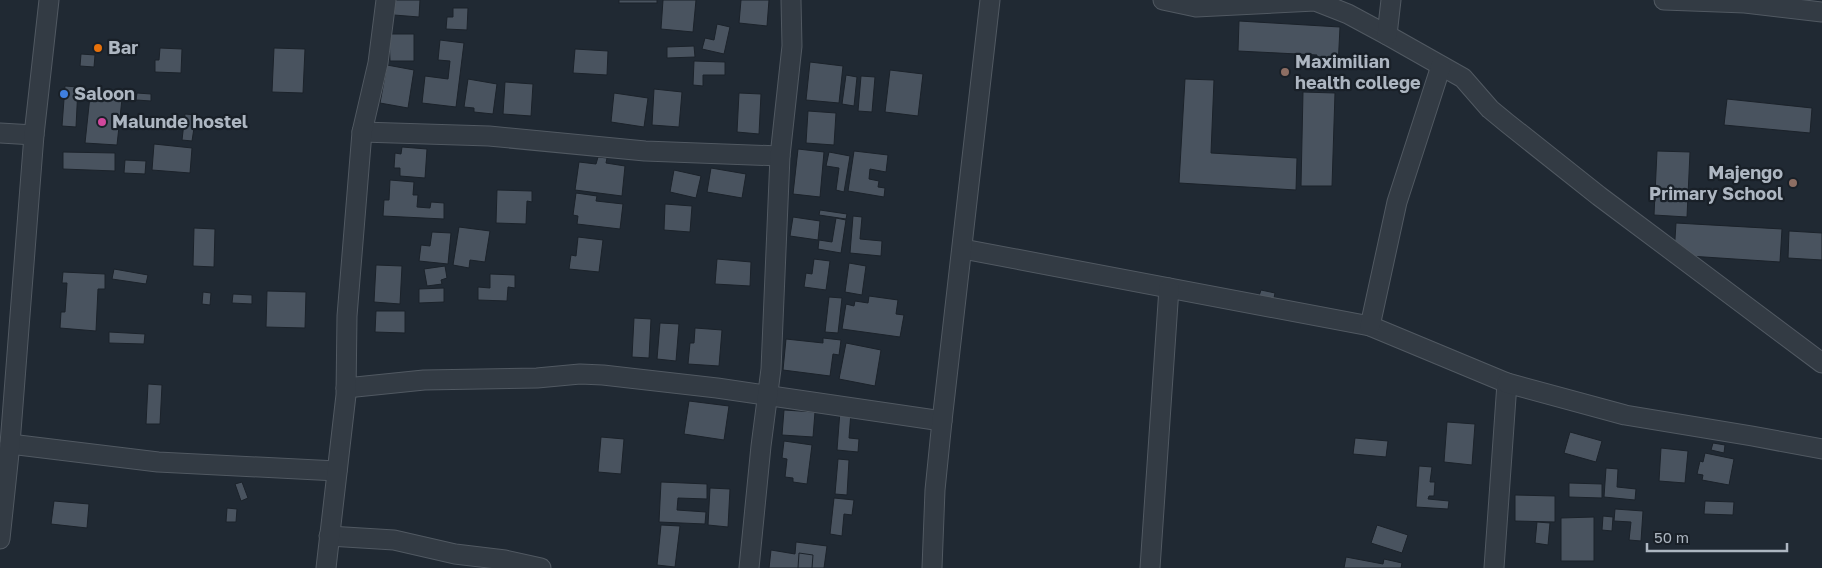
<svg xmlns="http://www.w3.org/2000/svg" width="1822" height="568" viewBox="0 0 1822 568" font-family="'Golos Text',sans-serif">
	<rect width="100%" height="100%" fill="#202933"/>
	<g fill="#49535f" stroke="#1b222a">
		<polygon points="395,0 420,0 419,17 394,15"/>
		<rect x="619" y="0" width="38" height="3"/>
		<polygon points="663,0 696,0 693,32 661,29"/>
		<polygon points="741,0 769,0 767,26 739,23"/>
		<polygon points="453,8 468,8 467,30 446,29 447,17 453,17"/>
		<polygon points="1239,21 1340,27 1338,67 1316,65 1317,55 1238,51"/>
		<polygon points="717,24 730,27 724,54 702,49 705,38 714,40"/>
		<polygon points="389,34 414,34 414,61 390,61"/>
		<polygon points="440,40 464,43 456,107 422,103 425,76 448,79 450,61 438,60"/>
		<polygon points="95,46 102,46 101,54 95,53"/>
		<polygon points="694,46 695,57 667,58 667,47"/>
		<polygon points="160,48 182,49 181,73 155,72 155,60 159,60"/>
		<polygon points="274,48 305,49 303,93 272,92"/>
		<polygon points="575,49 608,51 607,75 573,73"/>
		<polygon points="81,54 95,55 94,67 80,66"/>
		<polygon points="694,61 725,62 725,75 703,75 703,86 693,85"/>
		<polygon points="810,62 843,66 839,103 806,100"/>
		<polygon points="387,65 414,70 408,108 380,103"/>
		<polygon points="890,70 923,74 918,116 885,112"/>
		<polygon points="846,75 857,77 854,106 842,104"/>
		<polygon points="861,76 875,77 872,112 858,111"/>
		<polygon points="468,79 497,84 493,114 474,112 474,108 464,107"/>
		<polygon points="1185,79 1214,80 1211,153 1297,158 1296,190 1179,183"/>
		<polygon points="505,82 533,84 531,116 503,114"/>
		<polygon points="65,86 78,87 76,127 62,126"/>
		<polygon points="654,89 682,92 679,127 652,125"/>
		<polygon points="1303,92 1335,93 1332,186 1301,186"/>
		<polygon points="137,93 151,94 151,101 136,100"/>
		<polygon points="614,93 648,98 644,127 611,122"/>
		<polygon points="739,93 761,94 759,134 737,132"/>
		<polygon points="90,96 122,99 117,145 85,143"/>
		<polygon points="1727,99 1812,108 1810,133 1724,125"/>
		<polygon points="808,111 836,113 834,145 806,143"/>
		<polygon points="185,114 196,115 192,141 182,140"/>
		<polygon points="154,144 192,148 190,173 152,170"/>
		<polygon points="402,147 427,149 425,178 400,176 400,168 394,168 395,153 401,154"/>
		<polygon points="798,149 824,152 820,197 793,194"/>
		<polygon points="854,151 888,155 886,172 870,169 869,179 879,181 878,187 885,188 884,197 848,191"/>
		<polygon points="1657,151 1690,152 1687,217 1654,215"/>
		<polygon points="63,152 115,153 115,171 63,169"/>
		<polygon points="829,152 850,156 844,192 836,190 839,168 826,166"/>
		<polygon points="598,157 607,158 606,163 625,166 622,196 575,190 579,162 596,164"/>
		<polygon points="125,160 146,161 145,174 124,173"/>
		<polygon points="711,168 746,174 742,198 707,192"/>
		<polygon points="674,170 701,176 696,198 670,192"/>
		<polygon points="390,180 414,182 413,195 418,195 417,207 430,208 431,202 444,203 444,219 383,216 384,200 389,200"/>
		<polygon points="497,190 532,191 532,202 527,201 526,224 496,223"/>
		<polygon points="576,193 597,196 596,201 623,204 620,229 577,224 578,216 573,215"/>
		<polygon points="665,204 692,206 690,232 664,230"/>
		<polygon points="820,210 847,214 846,219 819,215"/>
		<polygon points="853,216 862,217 860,239 882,241 881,256 850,253"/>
		<polygon points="793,217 820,221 818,240 790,236"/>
		<polygon points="836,218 846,220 841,253 818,249 819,240 832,242"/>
		<polygon points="1676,223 1782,229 1780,262 1674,255"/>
		<polygon points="459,227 490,231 485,262 470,260 469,268 453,265"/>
		<polygon points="194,228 215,229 214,267 193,266"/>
		<polygon points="1789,231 1822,233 1822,260 1788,258"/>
		<polygon points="432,232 451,233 448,264 419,261 421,245 430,246"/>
		<polygon points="578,237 603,240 599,272 569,269 571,255 576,256"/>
		<polygon points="717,259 751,262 750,286 715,284"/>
		<polygon points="814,259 830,261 826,290 804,287 806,273 812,274"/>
		<polygon points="849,263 866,266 862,295 845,292"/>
		<polygon points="376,265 402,266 400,304 374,302"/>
		<polygon points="445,266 447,278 441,280 442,284 427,286 424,269"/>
		<polygon points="114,269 148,275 146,284 112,279"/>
		<polygon points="63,272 105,274 105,289 98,289 96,331 60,328 61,312 65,312 67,283 62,283"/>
		<polygon points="490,274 515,275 515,288 508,287 507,301 478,300 478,287 490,288"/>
		<polygon points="444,288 444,302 419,303 419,289"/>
		<polygon points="1261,290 1275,293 1273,303 1258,299"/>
		<polygon points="267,291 306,292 305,328 266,327"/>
		<polygon points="203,292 211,293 210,305 202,304"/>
		<polygon points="233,294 252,295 252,304 232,303"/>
		<polygon points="869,296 898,300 896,314 904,315 900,337 842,329 846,304 854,306 855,301 868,303"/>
		<polygon points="829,297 842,298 838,333 825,332"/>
		<polygon points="376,311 405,311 405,333 375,332"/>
		<polygon points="634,318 651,319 649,358 632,357"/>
		<polygon points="660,323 679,324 676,361 657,359"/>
		<polygon points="695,328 722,330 719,366 688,364 690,343 694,343"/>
		<polygon points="109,332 145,334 144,344 109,343"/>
		<polygon points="823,338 841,340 839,355 833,354 830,376 783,370 786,339 823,343"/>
		<polygon points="846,343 881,350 875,386 839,379"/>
		<polygon points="148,384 162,385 160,424 146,424"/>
		<polygon points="689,401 729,406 724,440 684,434"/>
		<polygon points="784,410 815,412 813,437 782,435"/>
		<polygon points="840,411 851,412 849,438 859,439 858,452 837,450"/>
		<polygon points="1447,422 1475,424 1472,465 1444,462"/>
		<polygon points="1570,432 1602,441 1596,462 1564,453"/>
		<polygon points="601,437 624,439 621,474 598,472"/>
		<polygon points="1355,438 1388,441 1386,457 1353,454"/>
		<polygon points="784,441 812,445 807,484 793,482 793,478 785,477 787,459 782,458"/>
		<polygon points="1713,443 1725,445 1724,453 1711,450"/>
		<polygon points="1661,448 1688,451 1685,483 1659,481"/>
		<polygon points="1705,453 1734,459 1729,485 1702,480 1703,475 1697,474 1700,461 1703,462"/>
		<polygon points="838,459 849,460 847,495 835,494"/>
		<polygon points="1419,466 1432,467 1430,482 1435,482 1434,496 1429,496 1428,499 1449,501 1448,509 1416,507"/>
		<polygon points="1606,468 1618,469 1617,487 1636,489 1635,500 1604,497"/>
		<polygon points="242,482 248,498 241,501 235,484"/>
		<polygon points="661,482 707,484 707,499 678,498 677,510 706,512 705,524 659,522"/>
		<polygon points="1569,483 1602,484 1602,498 1569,497"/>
		<polygon points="710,488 730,489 728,527 708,525"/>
		<polygon points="1515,495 1555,496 1555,522 1515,521"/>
		<polygon points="834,498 854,500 852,515 844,514 842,536 830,534"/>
		<polygon points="54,501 89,504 87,528 51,524"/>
		<polygon points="1705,501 1734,502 1733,515 1704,514"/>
		<polygon points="227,508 237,509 236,522 226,522"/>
		<polygon points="1615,509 1643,511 1641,541 1629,540 1631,522 1614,521"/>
		<polygon points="1603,516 1613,517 1612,531 1602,530"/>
		<polygon points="1594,517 1594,561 1561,561 1561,518"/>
		<polygon points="1537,522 1550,523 1548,545 1535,543"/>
		<polygon points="661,525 680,526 675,567 657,565"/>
		<polygon points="1377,525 1408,535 1402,553 1371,543"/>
		<polygon points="796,542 827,546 824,568 769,568 771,550 795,554"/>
		<polygon points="799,553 813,555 812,568 798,568"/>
		<polygon points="1346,557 1383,564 1384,559 1402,563 1401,568 1344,568"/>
	</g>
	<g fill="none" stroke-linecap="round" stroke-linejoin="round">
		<defs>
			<g id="street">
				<polyline points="1163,0 1196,7 1315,1 1348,14 1387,35 1463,78 1490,109 1507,123 1599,196 1822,363"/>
				<polyline points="1664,0 1745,3 1822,12"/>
				<polyline points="1387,35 1391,0"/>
				<polyline points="362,132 489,136 645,151 780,156"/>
				<polyline points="0,133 34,135"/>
				<polyline points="963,249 1370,326 1507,383 1494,568"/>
				<polyline points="1370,326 1397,202 1441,66"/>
				<polyline points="1507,383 1625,415 1752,436 1822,449"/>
				<polyline points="346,388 424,380 537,378 580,374 603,375 717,388 942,421"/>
				<polyline points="10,444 158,462 337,471"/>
				<polyline points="329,536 394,540 455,554 505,560 541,568"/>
				<polyline points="0,539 10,444 34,135 49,0"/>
				<polyline points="326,568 346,395 347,316 362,132 378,63 386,0"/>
				<polyline points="749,568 761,446 771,369 780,156 792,46 791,0"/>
				<polyline points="932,568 935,490 942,421 990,0"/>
				<polyline points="1150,568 1169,288"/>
			</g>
		</defs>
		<use href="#street" stroke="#515962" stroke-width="21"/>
		<use href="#street" stroke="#333b44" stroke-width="19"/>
	</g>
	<circle fill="#e8710a" stroke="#192028" stroke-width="2" cx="98" cy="48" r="5"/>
	<g fill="#8d6e63" stroke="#192028" stroke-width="2">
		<circle cx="1285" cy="72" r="5"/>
		<circle cx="1793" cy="183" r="5"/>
	</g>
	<circle fill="#3f7fe0" stroke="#192028" stroke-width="2" cx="64" cy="94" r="5"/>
	<circle fill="#d1479c" stroke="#192028" stroke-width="2" cx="102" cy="122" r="5"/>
	<g text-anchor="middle" stroke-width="4.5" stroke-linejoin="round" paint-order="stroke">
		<g font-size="18" font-weight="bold" fill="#adb6c1" stroke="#192028" text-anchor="start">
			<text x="108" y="54">Bar</text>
			<text x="1295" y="68">Maximilian<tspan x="1295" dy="21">health college</tspan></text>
			<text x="74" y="100">Saloon</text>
			<text x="112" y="128">Malunde hostel</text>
			<text x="1783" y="179" text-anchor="end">Majengo<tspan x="1783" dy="21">Primary School</tspan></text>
		</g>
	</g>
	<path d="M1647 543v8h140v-8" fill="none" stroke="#adb6c1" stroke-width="2.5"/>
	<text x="1654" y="543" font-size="15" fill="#adb6c1" stroke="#192028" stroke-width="4" paint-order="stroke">50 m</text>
</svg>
